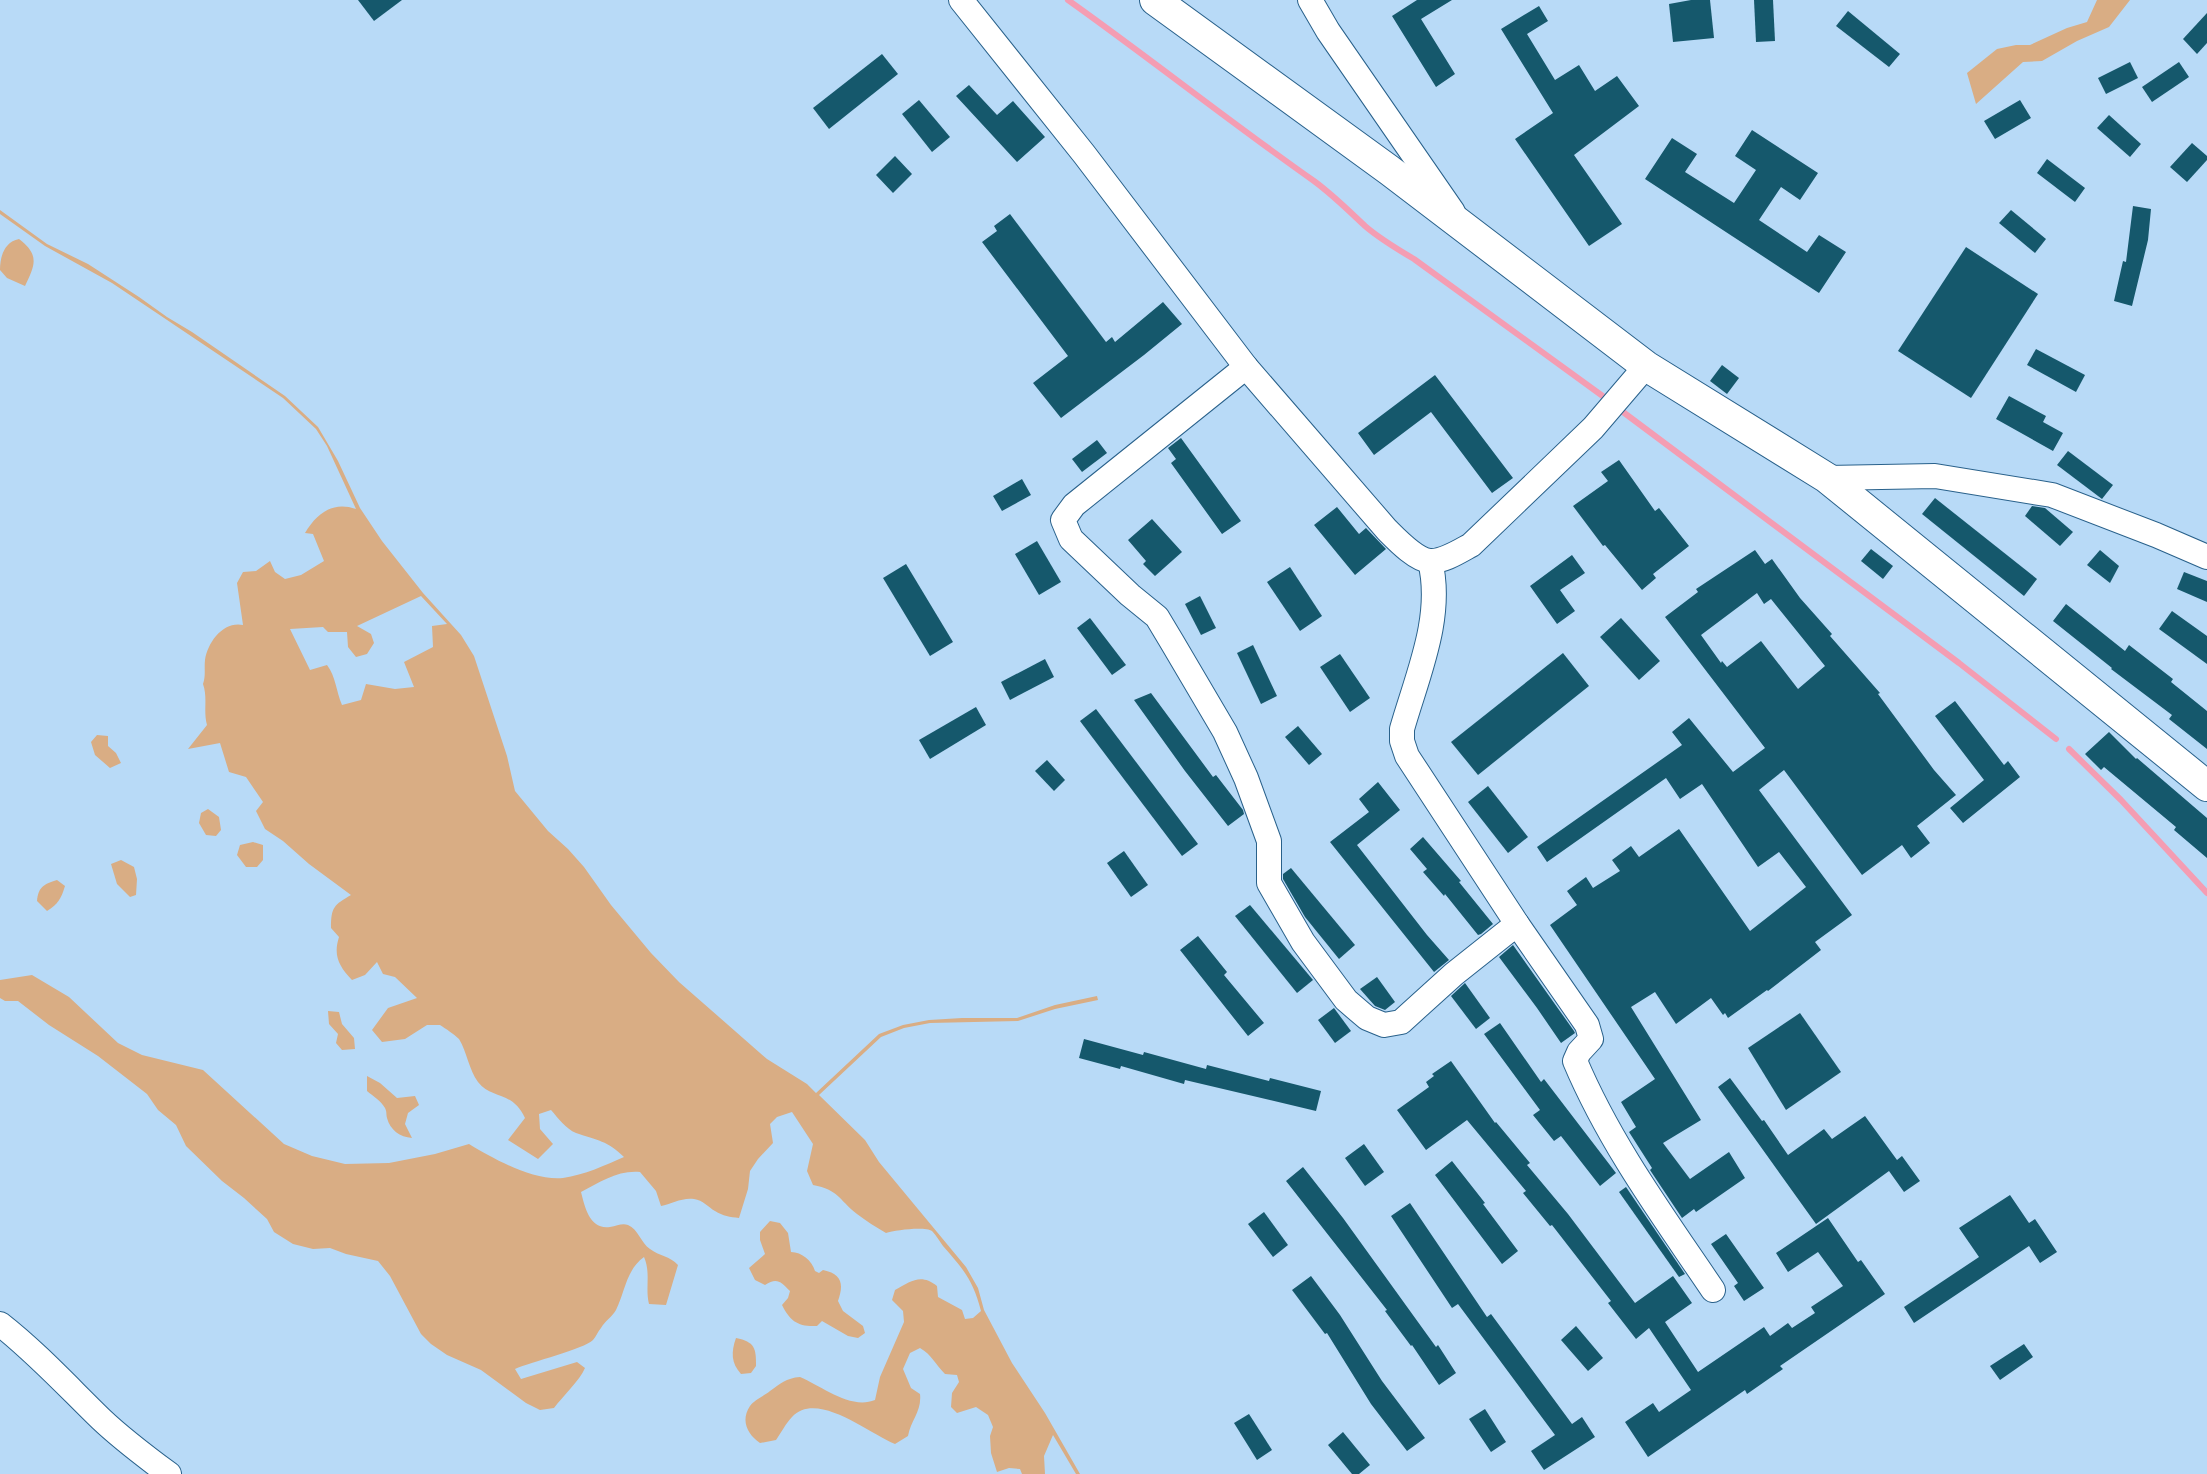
<svg xmlns="http://www.w3.org/2000/svg" width="2207" height="1474" viewBox="0 0 2207 1474" font-family="'Crimson Pro',serif">
	<rect width="100%" height="100%" fill="#b8daf7"/>
	<g fill="#d9ad84" fill-rule="evenodd">
		<polygon points="2097,0 2130,0 2109,27 2077,41 2042,61 2023,62 1976,104 1967,73 1997,49 2016,45 2030,45 2067,28 2087,22"/>
		<path d="M0,210L47,244L88,264L139,297L167,317L192,332L285,396L318,427L338,461L360,508L382,541L423,593L461,635L474,656L507,756L515,791L548,831L568,849L584,867L611,905L651,953L679,982L767,1059L807,1084L816,1093L879,1034L903,1025L929,1020L962,1018H1017L1055,1005L1097,996L1098,1000L1055,1009L1018,1021L930,1023L904,1028L881,1037L819,1095L865,1140L879,1162L966,1267L978,1288L984,1310L1012,1363L1045,1413L1080,1474H1076L1053,1435L1044,1456L1045,1474H1022L1020,1469L1009,1468L997,1472L991,1453L990,1436L993,1427L988,1415L976,1407L957,1413L951,1407L952,1393L959,1382L957,1375L945,1374C935,1364 932,1355 920,1348L910,1353L903,1369L911,1388L920,1394C922,1411 911,1420 908,1436L895,1444C868,1433 817,1390 792,1417C786,1423 781,1433 776,1440L760,1443C748,1435 740,1421 750,1406C754,1400 764,1396 770,1391C780,1384 786,1378 800,1377C822,1386 850,1410 875,1400L880,1377L904,1322L903,1311L892,1300L895,1290C911,1281 921,1273 937,1286L938,1297L962,1310L965,1319L973,1318L981,1311C973,1280 964,1270 943,1246C940,1242 936,1235 932,1231C925,1226 895,1230 886,1233C876,1227 866,1221 857,1214C838,1199 839,1190 813,1185L807,1171L813,1144L792,1112L777,1117L770,1124L773,1143L758,1159L750,1171L748,1189L739,1218C730,1217 723,1216 715,1211C708,1207 703,1200 694,1199C683,1197 671,1204 661,1206L656,1191L640,1172C618,1170 600,1182 581,1192C585,1208 590,1230 610,1227C617,1226 622,1223 628,1225C638,1229 641,1243 650,1249C659,1256 670,1256 678,1265L666,1305L649,1304C645,1288 651,1273 644,1257C626,1270 625,1292 616,1310C612,1317 605,1321 601,1328C598,1331 596,1337 593,1340C584,1349 531,1362 515,1369L521,1379L577,1362L585,1368C580,1380 563,1396 554,1408L540,1410L526,1403L481,1370L447,1355L431,1344L421,1334L390,1276L378,1261L346,1254L330,1248L313,1249L293,1244L274,1232L267,1219L244,1198L222,1181L186,1146L176,1125L158,1110L147,1094L98,1056L49,1025L18,1001H5L0,998V980L32,975L69,997L118,1043L142,1055L203,1070L284,1144L312,1156L345,1164L389,1163L435,1154L469,1144C494,1159 533,1181 563,1178C584,1175 606,1165 624,1157C608,1141 597,1140 576,1133C566,1129 558,1118 551,1110L539,1114L540,1129L553,1144L538,1159L508,1140L525,1118C512,1090 492,1100 478,1082C469,1070 467,1052 459,1039C454,1034 446,1029 440,1025H427L405,1039L382,1042L372,1030L388,1008L417,998L395,977L383,974L377,962L365,975L352,980C339,966 333,956 339,937L331,928C331,907 334,905 351,895L309,864L283,841L265,829L256,811L263,802L246,777L229,772L220,743L188,749L207,725C203,711 208,698 203,684C206,675 204,669 205,660C208,641 224,621 243,625L237,583L243,572L256,571L270,561L275,572L285,579L301,575L324,561L313,534L305,533C317,513 333,501 356,509L327,446L316,429L283,398L112,283L45,246L0,214ZM421,596L447,624L432,626L433,647L404,662L414,687L395,689L366,684L361,700L342,705C336,691 336,677 327,665L310,670L290,629L323,627L328,632H347L348,647L356,657L367,654L374,643L371,634L357,626Z"/>
		<path d="M19,239C40,255 35,265 25,286L7,278L0,270C0,257 4,242 19,239Z"/>
		<polygon points="97,735 108,736 108,746 116,753 121,763 110,768 95,755 91,742"/>
		<polygon points="208,809 219,817 221,830 216,836 206,835 199,823 201,813"/>
		<polygon points="253,842 263,845 263,860 257,867 246,867 237,855 240,845"/>
		<polygon points="121,860 134,867 137,879 136,895 130,897 117,884 111,864"/>
		<path d="M57,880L65,886C61,899 58,904 47,911L37,901C38,887 44,884 57,880Z"/>
		<polygon points="328,1011 339,1012 342,1024 354,1038 355,1049 342,1050 336,1043 338,1034 329,1024"/>
		<path d="M367,1076L380,1083L397,1098L415,1096L419,1105L408,1113L405,1124L412,1138C400,1137 390,1130 387,1118C386,1114 387,1112 385,1108C381,1101 373,1096 367,1091Z"/>
		<path d="M770,1221L780,1223L788,1233L791,1252C802,1252 812,1261 815,1271L819,1273L823,1270C842,1274 844,1284 838,1301L843,1311L863,1326L865,1333L858,1338L848,1336L822,1321L817,1326C798,1327 790,1321 782,1305L788,1298L790,1291C781,1282 777,1277 765,1285L755,1280L749,1268L765,1254L760,1240V1232Z"/>
		<path d="M736,1338C755,1342 756,1348 756,1366L751,1373L741,1374C731,1363 731,1352 736,1338Z"/>
	</g>
	<g fill="none" stroke-linecap="round" stroke-linejoin="round">
		<g stroke="#f49db3" stroke-width="6">
			<path d="M1068,0C1151,59 1230,122 1314,181C1333,195 1348,210 1365,226C1380,239 1397,249 1414,259L1604,397"/>
			<polyline points="1623,412 1959,663 2056,739"/>
			<polyline points="2069,749 2121,800 2207,893"/>
		</g>
	</g>
	<g fill="#15586c" fill-rule="evenodd">
		<polygon points="358,0 402,0 374,21"/>
		<polygon points="1417,0 1452,0 1421,19 1455,74 1436,87 1392,16"/>
		<polygon points="1691,0 1710,0 1714,38 1673,42 1669,4"/>
		<polygon points="1754,0 1773,0 1775,41 1756,42"/>
		<polygon points="1539,6 1548,21 1527,34 1555,80 1579,65 1595,91 1617,76 1639,106 1574,155 1622,224 1589,246 1515,139 1553,113 1501,29"/>
		<polygon points="1848,11 1900,54 1889,67 1836,26"/>
		<polygon points="2207,13 2207,43 2197,54 2183,39"/>
		<polygon points="882,54 898,74 829,129 813,108"/>
		<polygon points="2130,62 2138,78 2106,94 2098,78"/>
		<polygon points="2179,62 2189,77 2152,102 2142,87"/>
		<polygon points="969,85 997,115 1013,101 1045,137 1017,162 956,96"/>
		<polygon points="919,100 950,137 932,152 902,114"/>
		<polygon points="2020,100 2031,118 1995,139 1984,121"/>
		<polygon points="2109,115 2141,144 2130,157 2097,128"/>
		<polygon points="1752,130 1818,173 1800,200 1781,187 1759,220 1807,252 1819,235 1846,252 1819,293 1645,179 1672,138 1697,154 1685,172 1734,203 1756,170 1735,156"/>
		<polygon points="2192,143 2207,156 2207,160 2187,182 2170,167"/>
		<polygon points="895,156 912,174 893,193 876,175"/>
		<polygon points="2047,159 2085,188 2075,202 2037,173"/>
		<polygon points="2133,206 2151,209 2148,240 2132,306 2114,301 2123,261 2126,262"/>
		<polygon points="2011,210 2046,239 2035,253 1999,223"/>
		<polygon points="1010,214 1106,342 1112,337 1115,342 1163,302 1182,324 1144,355 1061,418 1033,383 1068,356 982,242 997,231 994,226"/>
		<polygon points="1966,247 2038,294 1971,398 1898,351"/>
		<polygon points="2036,349 2085,375 2076,392 2027,365"/>
		<polygon points="1722,365 1739,378 1727,394 1710,381"/>
		<polygon points="1435,375 1513,478 1492,493 1431,412 1374,455 1358,433"/>
		<polygon points="2009,396 2046,416 2043,422 2063,433 2053,451 1996,419"/>
		<polygon points="1181,438 1241,521 1222,534 1171,463 1176,459 1168,448"/>
		<polygon points="1097,440 1107,453 1082,472 1072,459"/>
		<polygon points="2068,451 2113,485 2102,499 2057,465"/>
		<polygon points="1619,460 1655,511 1659,508 1689,546 1653,574 1656,578 1642,590 1605,545 1603,546 1573,506 1608,481 1601,472"/>
		<polygon points="1022,479 1031,495 1002,511 993,496"/>
		<polygon points="1935,498 2037,579 2024,596 1922,514"/>
		<polygon points="2032,506 2045,508 2073,532 2060,546 2025,516"/>
		<polygon points="1337,507 1359,534 1366,528 1386,549 1355,575 1314,525"/>
		<polygon points="1152,519 1182,552 1155,576 1143,564 1146,561 1128,540"/>
		<polygon points="1037,541 1061,582 1039,595 1015,554"/>
		<polygon points="1871,549 1893,566 1883,579 1861,561"/>
		<path d="M1755,550L1765,564L1772,559L1800,598L1832,634L1830,636L1880,693L1878,694L1934,770L1956,795L1917,826L1930,843L1911,858L1902,845L1862,875L1784,770L1759,790L1852,915L1815,942L1821,950L1768,991L1767,990L1728,1018L1725,1013L1723,1015L1711,998L1676,1024L1655,992L1631,1007L1701,1120L1663,1143L1690,1179L1729,1152L1745,1178L1696,1212L1694,1209L1682,1218L1650,1170L1652,1168L1629,1132L1636,1127L1621,1102L1655,1079L1550,925L1577,905L1567,891L1586,877L1593,888L1620,871L1612,860L1631,846L1639,857L1679,829L1750,931L1806,887L1779,852L1758,867L1702,784L1680,799L1666,778L1547,862L1537,847L1682,745L1672,732L1689,718L1733,772L1765,748L1665,617L1698,592L1696,589ZM1757,593L1764,604L1771,599L1825,666L1798,689L1761,641L1727,667L1722,661L1721,663L1701,635Z"/>
		<polygon points="2100,550 2119,566 2110,583 2087,565"/>
		<polygon points="1572,555 1585,573 1560,590 1575,611 1557,624 1530,586"/>
		<polygon points="906,564 953,642 930,656 883,578"/>
		<polygon points="1290,567 1322,616 1300,631 1267,582"/>
		<polygon points="2184,572 2207,581 2207,602 2177,589"/>
		<polygon points="1200,596 1216,628 1201,635 1185,604"/>
		<polygon points="2066,604 2125,651 2129,645 2173,679 2171,682 2207,711 2207,749 2169,719 2172,715 2111,669 2112,668 2053,621"/>
		<polygon points="2172,611 2207,636 2207,664 2159,629"/>
		<polygon points="1090,618 1126,665 1112,675 1077,628"/>
		<polygon points="1621,618 1660,661 1639,680 1600,637"/>
		<polygon points="1253,645 1277,696 1261,704 1237,653"/>
		<polygon points="1563,653 1589,686 1478,775 1451,742"/>
		<polygon points="1340,654 1370,698 1350,712 1320,667"/>
		<polygon points="1045,659 1054,677 1010,700 1001,682"/>
		<polygon points="1151,693 1213,777 1216,775 1243,810 1244,814 1228,826 1185,771 1134,700"/>
		<polygon points="1955,701 2004,765 2008,761 2020,777 1963,823 1950,808 1984,780 1935,716"/>
		<polygon points="976,707 986,725 930,759 919,740"/>
		<polygon points="1096,709 1198,844 1182,856 1080,721"/>
		<polygon points="1298,726 1322,754 1309,765 1285,737"/>
		<polygon points="2109,732 2136,759 2137,758 2207,818 2207,858 2174,830 2176,827 2104,767 2101,770 2085,754"/>
		<polygon points="1047,760 1065,780 1054,791 1035,771"/>
		<polygon points="1378,782 1400,810 1357,845 1427,935 1449,960 1434,972 1330,842 1369,812 1359,799"/>
		<polygon points="1488,786 1528,837 1508,853 1468,802"/>
		<polygon points="1423,837 1461,881 1459,882 1493,924 1481,934 1478,935 1445,894 1444,896 1423,872 1427,869 1410,849"/>
		<polygon points="1124,851 1148,885 1131,897 1107,863"/>
		<polygon points="1291,868 1355,945 1339,959 1305,917 1283,879 1283,874"/>
		<polygon points="1250,905 1313,980 1297,993 1235,916"/>
		<polygon points="1198,936 1227,972 1224,975 1264,1023 1248,1036 1180,950"/>
		<polygon points="1513,945 1574,1031 1575,1033 1561,1043 1537,1008 1499,957"/>
		<polygon points="1377,977 1395,1002 1385,1010 1375,1006 1360,989"/>
		<polygon points="1465,983 1490,1018 1476,1029 1451,996"/>
		<polygon points="1334,1008 1351,1031 1335,1043 1318,1020"/>
		<polygon points="1800,1013 1841,1072 1786,1110 1748,1048"/>
		<polygon points="1500,1023 1541,1082 1544,1079 1616,1173 1600,1186 1561,1136 1554,1141 1533,1115 1540,1110 1484,1034"/>
		<polygon points="1084,1039 1143,1055 1144,1052 1206,1069 1207,1065 1269,1081 1270,1078 1321,1091 1316,1111 1185,1080 1184,1084 1121,1066 1120,1069 1079,1058"/>
		<polygon points="1451,1061 1495,1123 1496,1122 1530,1163 1527,1165 1568,1214 1635,1303 1673,1276 1692,1303 1665,1322 1698,1372 1764,1327 1770,1336 1788,1323 1792,1328 1815,1313 1811,1307 1843,1286 1818,1252 1788,1272 1776,1253 1828,1218 1858,1262 1861,1260 1885,1294 1780,1366 1783,1369 1747,1394 1745,1390 1648,1457 1625,1422 1653,1403 1659,1412 1691,1390 1649,1328 1636,1339 1608,1303 1611,1301 1552,1225 1550,1226 1523,1193 1526,1191 1467,1120 1426,1150 1397,1110 1429,1087 1426,1082 1434,1076 1432,1074"/>
		<polygon points="1730,1078 1762,1121 1764,1120 1788,1155 1824,1129 1832,1139 1865,1116 1897,1160 1902,1156 1920,1181 1904,1192 1889,1171 1816,1224 1718,1087"/>
		<polygon points="1364,1144 1384,1172 1365,1186 1345,1158"/>
		<polygon points="1452,1161 1485,1203 1483,1204 1518,1251 1502,1264 1435,1175"/>
		<polygon points="1303,1167 1343,1218 1436,1347 1438,1345 1456,1373 1439,1385 1412,1345 1411,1346 1385,1311 1387,1310 1286,1181"/>
		<polygon points="1626,1187 1685,1274 1679,1277 1619,1192"/>
		<polygon points="2010,1195 2029,1223 2035,1219 2057,1252 2040,1263 2029,1246 1914,1323 1904,1307 1979,1257 1959,1228"/>
		<polygon points="1410,1203 1487,1317 1491,1314 1572,1424 1582,1417 1595,1437 1544,1470 1531,1451 1555,1435 1458,1304 1452,1308 1391,1216"/>
		<polygon points="1264,1212 1288,1245 1273,1257 1248,1224"/>
		<polygon points="1726,1234 1764,1288 1744,1301 1734,1286 1738,1283 1711,1244"/>
		<polygon points="1311,1276 1340,1315 1382,1381 1425,1438 1407,1451 1371,1404 1327,1333 1325,1334 1292,1290"/>
		<polygon points="1576,1326 1603,1358 1588,1371 1561,1340"/>
		<polygon points="2024,1344 2033,1357 2000,1380 1990,1366"/>
		<polygon points="1485,1409 1506,1442 1491,1452 1469,1419"/>
		<polygon points="1249,1414 1272,1450 1257,1460 1234,1423"/>
		<polygon points="1343,1432 1370,1465 1359,1474 1352,1474 1328,1445"/>
	</g>
	<g fill="none" stroke-linecap="round" stroke-linejoin="round">
		<defs>
			<g id="minor">
				<path d="M961,0L1084,154L1246,367L1387,530C1397,540 1416,560 1430,561C1443,562 1460,551 1471,545L1593,428L1646,366"/>
				<polyline points="1310,0 1328,31 1453,212"/>
				<polyline points="1246,367 1074,505 1063,520 1071,539 1130,595 1157,617 1172,642 1225,732 1246,778 1269,841 1269,883 1303,942 1346,1000 1367,1018 1384,1025 1401,1022 1454,974 1517,924"/>
				<polyline points="1827,478 1935,476 2052,495 2156,535 2207,557"/>
				<path d="M1430,561C1444,617 1417,676 1402,729V741L1407,756L1517,924L1587,1025L1591,1039L1579,1052L1575,1061C1610,1144 1663,1216 1713,1290"/>
				<path d="M0,1324C37,1353 68,1387 101,1419C122,1439 146,1457 169,1474"/>
			</g>
			<polyline id="tertiary" points="1155,0 1389,170 1646,366 1827,478 2207,786"/>
		</defs>
		<use href="#minor" stroke="#29618b" stroke-width="26"/>
		<use href="#tertiary" stroke="#29618b" stroke-width="32"/>
		<use href="#minor" stroke="#fff" stroke-width="24"/>
		<use href="#tertiary" stroke="#fff" stroke-width="30"/>
	</g>
</svg>
